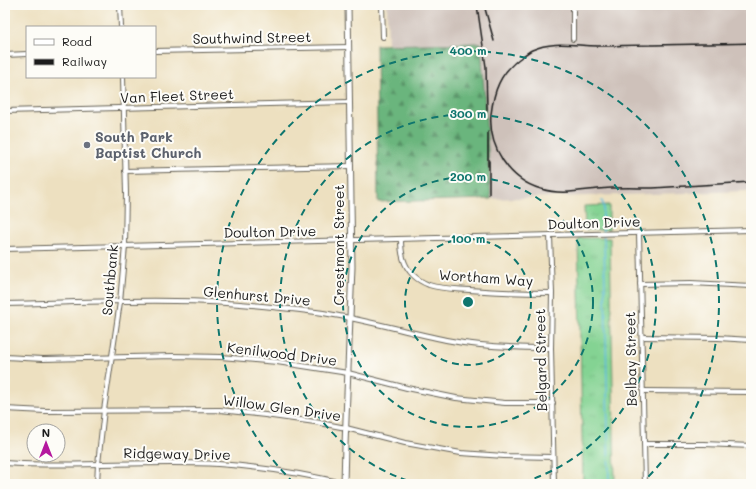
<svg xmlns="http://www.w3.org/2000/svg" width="756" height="489" viewBox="0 0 756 489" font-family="Mali,sans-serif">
	<defs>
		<pattern id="grass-tufts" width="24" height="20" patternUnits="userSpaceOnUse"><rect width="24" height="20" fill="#84d393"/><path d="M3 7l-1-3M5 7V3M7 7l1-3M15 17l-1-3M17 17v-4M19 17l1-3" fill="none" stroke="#71b57e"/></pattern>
		<pattern id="forest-firs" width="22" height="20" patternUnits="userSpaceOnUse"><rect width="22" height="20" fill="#6bb57d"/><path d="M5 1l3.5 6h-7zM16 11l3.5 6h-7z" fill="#579266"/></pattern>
	</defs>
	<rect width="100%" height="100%" fill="#fdfcf7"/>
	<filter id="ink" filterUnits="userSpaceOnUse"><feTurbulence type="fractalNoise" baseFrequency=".025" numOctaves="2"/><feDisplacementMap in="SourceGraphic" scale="8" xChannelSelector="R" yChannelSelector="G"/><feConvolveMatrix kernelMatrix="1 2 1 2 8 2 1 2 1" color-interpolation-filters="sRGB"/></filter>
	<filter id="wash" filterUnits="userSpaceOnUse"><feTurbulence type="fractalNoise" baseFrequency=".012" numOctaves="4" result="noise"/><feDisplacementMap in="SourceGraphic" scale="16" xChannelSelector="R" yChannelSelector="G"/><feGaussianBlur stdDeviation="0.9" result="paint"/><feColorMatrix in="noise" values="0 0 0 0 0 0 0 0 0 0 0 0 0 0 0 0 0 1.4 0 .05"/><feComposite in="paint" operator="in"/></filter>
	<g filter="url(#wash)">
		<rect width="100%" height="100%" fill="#ede0c0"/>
		<polygon fill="#cec1ba" points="387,5 751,5 751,191 491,199 481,43 388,45"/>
		<g fill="url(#grass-tufts)" stroke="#507858">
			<polygon points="609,205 609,230 585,230 584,206"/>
			<polygon points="578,238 610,238 615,484 583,484"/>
		</g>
		<polygon fill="url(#forest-firs)" stroke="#44684c" points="481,43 491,199 378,202 376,45"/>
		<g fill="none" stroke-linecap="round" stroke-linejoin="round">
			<polyline stroke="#61bcdf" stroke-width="1.5" points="602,201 604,207 602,220 604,239 609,484"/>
		</g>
	</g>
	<g filter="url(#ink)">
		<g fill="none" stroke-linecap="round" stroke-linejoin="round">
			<defs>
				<g id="minor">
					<polyline points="120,5 121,27"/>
					<polyline points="382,5 383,37"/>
					<polyline points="573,5 573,39"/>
					<polyline points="155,51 349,47"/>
					<polyline points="5,55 27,54"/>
					<polyline points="5,111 349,102"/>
					<polyline points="125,171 351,166"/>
					<polyline points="639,233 645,484"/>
					<polyline points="550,235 552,293 551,348 554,484"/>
					<path d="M401,239C401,253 403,265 413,275C418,280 424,283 429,285C441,289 456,289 469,290C496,292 524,293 552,293"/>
					<polyline points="5,249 751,230"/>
					<polyline points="640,284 691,283 751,286"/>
					<path d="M5,304C61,303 118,300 174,301C222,301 269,306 316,312C360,318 402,331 446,340C481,347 516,348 551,348"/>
					<polyline points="642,337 718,338 751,340"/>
					<polyline points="5,357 43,359 173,356 221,357 277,362 348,373 407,388 456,398 505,403 553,403"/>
					<polyline points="643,391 751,392"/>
					<polyline points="5,409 45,411 220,410 265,415 315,422 346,428 405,443 461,453 504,456 553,457"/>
					<polyline points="644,444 704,444 751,446"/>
					<path d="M5,463C76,468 147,460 218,464C262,467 305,474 347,484"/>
					<polyline points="97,484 98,464 104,410 120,302 125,246 126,193 123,77"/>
				</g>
				<polyline id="tertiary" points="344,484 345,445 350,317 352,267 348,5"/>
			</defs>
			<use href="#minor" stroke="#656155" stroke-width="6"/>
			<use href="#tertiary" stroke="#656155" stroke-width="7"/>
			<use href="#minor" stroke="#fff" stroke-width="4"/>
			<use href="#tertiary" stroke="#fff" stroke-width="5"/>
			<g stroke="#1c1c1c" stroke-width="1.5">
				<polyline points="477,5 486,67 487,110"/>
				<polyline points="484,5 494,41"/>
				<path d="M751,43C717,44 684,44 650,45C633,45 615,46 598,46C576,46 553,40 532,50C528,52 523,56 519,59C500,74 494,90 491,114C488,147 509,180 541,189C560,195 579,191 598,189C617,187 635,188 653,188C686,186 718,184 751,182"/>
				<polyline points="488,132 488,166"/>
				<polyline points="489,194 489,161"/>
			</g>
		</g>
	</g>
	<g fill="none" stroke="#0f766e" stroke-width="2" stroke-dasharray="7 5">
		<circle cx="468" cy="302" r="63"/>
		<circle cx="468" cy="302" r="125"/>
		<path d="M419 484A188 188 0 1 1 517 484"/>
		<path d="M294 483A251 251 0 1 1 642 483"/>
	</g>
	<circle fill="#6b7280" stroke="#fdfcf7" stroke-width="1.5" cx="87" cy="145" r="4"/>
	<g text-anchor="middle" stroke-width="4" stroke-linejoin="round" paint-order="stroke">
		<g font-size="14" fill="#1c1c1c" stroke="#fdfcf7">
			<text transform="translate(252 38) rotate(-1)" y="5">Southwind Street</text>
			<text transform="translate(177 96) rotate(-2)" y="5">Van Fleet Street</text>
			<text transform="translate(594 223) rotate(-2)" y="5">Doulton Drive</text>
			<text transform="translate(270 232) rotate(-1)" y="5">Doulton Drive</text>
			<text transform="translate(339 245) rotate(-90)" y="5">Crestmont Street</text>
			<text transform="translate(486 278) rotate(4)" y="5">Wortham Way</text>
			<text transform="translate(110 280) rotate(-85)" y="5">Southbank</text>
			<text transform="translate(257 296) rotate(5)" y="5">Glenhurst Drive</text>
			<text transform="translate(282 354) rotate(7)" y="5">Kenilwood Drive</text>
			<text transform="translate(631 359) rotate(-91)" y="5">Belbay Street</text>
			<text transform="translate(541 360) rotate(-91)" y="5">Belgard Street</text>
			<text transform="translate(282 408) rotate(8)" y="5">Willow Glen Drive</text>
			<text transform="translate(177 454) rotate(1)" y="5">Ridgeway Drive</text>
		</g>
		<g font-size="14" font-weight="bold" fill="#5b616d" stroke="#fdfcf7" text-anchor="start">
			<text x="95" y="142">South Park<tspan x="95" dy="16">Baptist Church</tspan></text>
		</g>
	</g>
	<circle cx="468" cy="302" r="6" fill="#0f766e" stroke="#fdfcf7" stroke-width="2"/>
	<g font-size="12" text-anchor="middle" font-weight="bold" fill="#0f766e" stroke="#fdfcf7" stroke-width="4" stroke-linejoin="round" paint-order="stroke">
		<text x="468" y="55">400 m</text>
		<text x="468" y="118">300 m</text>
		<text x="468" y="181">200 m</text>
		<text x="468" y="243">100 m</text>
	</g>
	<rect width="756" height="489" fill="none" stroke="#fdfcf7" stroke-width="20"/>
	<rect x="26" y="26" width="130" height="52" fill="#fdfcf7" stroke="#a3a29f"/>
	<rect x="34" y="39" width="20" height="6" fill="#ffffff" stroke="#a3a29f"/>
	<text x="62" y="46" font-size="12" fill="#1c1c1c">Road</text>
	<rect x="34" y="59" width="20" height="6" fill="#1c1c1c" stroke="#a3a29f"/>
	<text x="62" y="66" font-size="12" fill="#1c1c1c">Railway</text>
	<g transform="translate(46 443)"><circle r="19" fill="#fdfcf7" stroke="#a3a29f"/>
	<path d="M0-3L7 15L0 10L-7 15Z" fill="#b5179e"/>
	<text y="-6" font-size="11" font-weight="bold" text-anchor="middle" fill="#1c1c1c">N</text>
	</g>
</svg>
